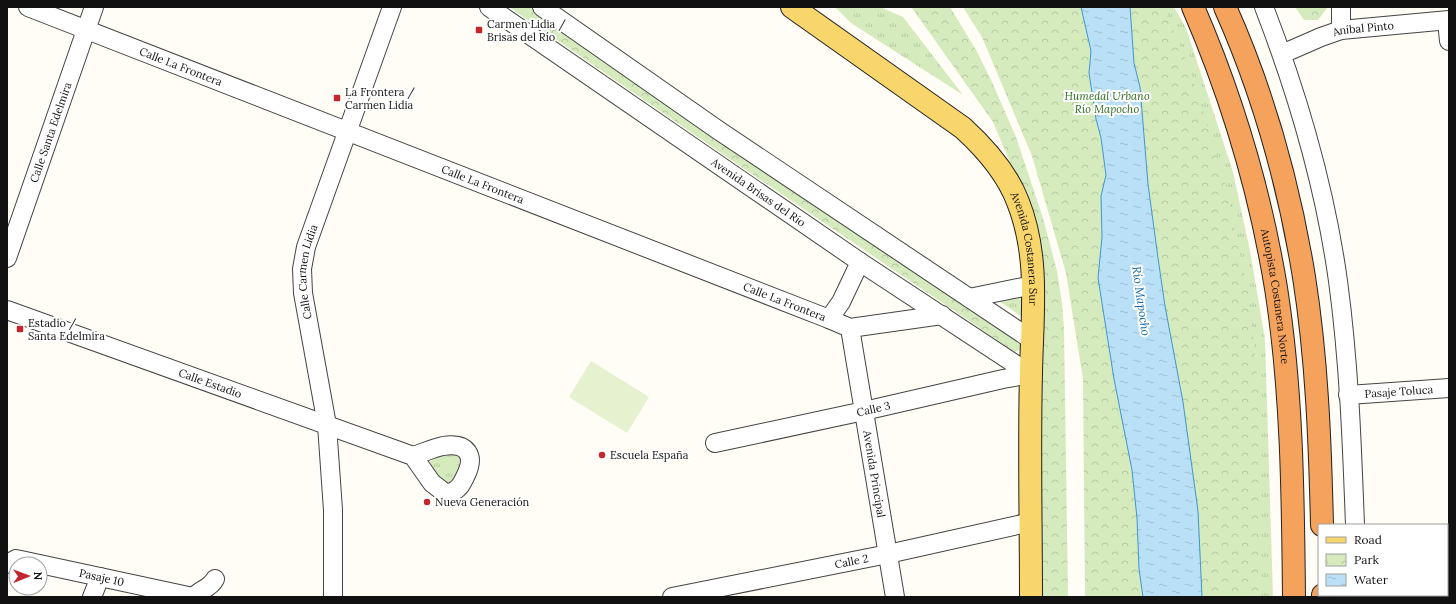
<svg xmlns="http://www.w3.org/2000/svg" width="1456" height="604" viewBox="0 0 1456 604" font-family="Lora,serif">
	<defs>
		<pattern id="grass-tufts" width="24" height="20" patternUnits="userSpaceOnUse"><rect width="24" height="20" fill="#d5ebbd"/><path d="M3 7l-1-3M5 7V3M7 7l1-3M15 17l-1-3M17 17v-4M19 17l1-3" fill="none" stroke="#b6c8a1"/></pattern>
		<pattern id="park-crowns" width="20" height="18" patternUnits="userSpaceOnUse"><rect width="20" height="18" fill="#d5ebbd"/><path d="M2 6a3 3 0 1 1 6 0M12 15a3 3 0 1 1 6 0" fill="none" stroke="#b6c8a1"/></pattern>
		<pattern id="water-ripples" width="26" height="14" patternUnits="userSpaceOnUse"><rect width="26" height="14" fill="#b9e0f7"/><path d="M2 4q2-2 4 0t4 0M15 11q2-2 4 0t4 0" fill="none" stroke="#9ebfd3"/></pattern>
	</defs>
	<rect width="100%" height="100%" fill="#fffdf5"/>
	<g fill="url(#grass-tufts)">
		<polygon points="835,7 880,7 903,17 963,95 851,23"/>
		<polygon points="1141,7 1174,7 1186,28 1233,172 1250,251 1265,339 1273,597 1249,597"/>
		<polygon points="1026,294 1025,319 996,299"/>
		<path d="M447,451L463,459V465L450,486L428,468C432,456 436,454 447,451Z"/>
	</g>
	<g fill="url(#park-crowns)">
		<polygon points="509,7 534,7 1022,342 1021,349 1015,352 993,337 740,166"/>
		<polygon points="909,7 950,7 976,50 992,82 1016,137 1043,218 1057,271 1062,303 1064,330 1068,597 1039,597 1017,179 993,122 912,8"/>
		<polygon points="963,7 1163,7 1165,11 1190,69 1226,185 1249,298 1258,384 1261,446 1261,597 1085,597 1083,379 1066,273 1032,156 982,37"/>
		<polygon points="1295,7 1328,7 1318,20 1304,20"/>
	</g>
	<polygon fill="#e6f2cf" points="591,361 649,397 627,433 569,397"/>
	<polygon fill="url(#water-ripples)" stroke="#3f96cf" points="1081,7 1130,7 1134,63 1140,87 1148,184 1158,258 1165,306 1183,402 1198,511 1202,597 1143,597 1139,569 1137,518 1132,470 1114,379 1098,278 1102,237 1101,196 1106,175 1101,138 1096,119 1089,73 1091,51"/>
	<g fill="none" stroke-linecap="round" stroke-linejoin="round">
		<defs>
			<g id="minor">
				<path id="s1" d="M28,7L829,319L850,328L942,315"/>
				<path id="s2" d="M489,7L860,262L1030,374"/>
				<polyline points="542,7 718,130 1032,340"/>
				<path d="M1264,7C1298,95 1325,187 1338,281C1349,362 1352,444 1355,525"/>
				<polyline points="1341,7 1341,30"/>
				<polyline points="1447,21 1449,41"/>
				<path id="s3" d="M1282,54L1321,37L1341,30L1449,20"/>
				<path id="s4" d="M7,258L94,7"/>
				<polyline points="969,298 1033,285"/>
				<path id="s5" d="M7,310L413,456L432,483L445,493C448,493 451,493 454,491C460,488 462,483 465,477C476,456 468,442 443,446C433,448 423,453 413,456"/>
				<polyline points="829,319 841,302 860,262"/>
				<path id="s6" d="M850,328L895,597"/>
				<path id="s7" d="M1348,395L1449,388"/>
				<path id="s8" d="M715,443L864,411L1003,379L1030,374"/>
				<polyline points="1447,540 1449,540"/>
				<path id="s9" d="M7,564L16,559L21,560L193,597"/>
				<polyline points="1357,595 1357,597"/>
				<polyline points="92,597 100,577"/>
				<path d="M194,597C200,589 210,589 215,579"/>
				<path id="s10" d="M333,597V510L327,425L303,293L302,269L306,247L392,7"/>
				<path id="s11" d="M672,597L888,554L1031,522"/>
			</g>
			<g id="major">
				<path id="s12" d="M792,7L963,128C986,149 1007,173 1018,202C1040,257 1032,316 1031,373C1029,448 1031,522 1031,597"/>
			</g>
			<g id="highway">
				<path id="s13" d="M1193,7C1232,97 1260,191 1276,288C1292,390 1293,494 1294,597"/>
				<path d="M1225,7C1263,92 1289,185 1304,277C1317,359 1320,442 1322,525"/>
				<polyline points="1323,595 1323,597"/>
			</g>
		</defs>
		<use href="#minor" stroke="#444" stroke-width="20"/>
		<use href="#major" stroke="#222" stroke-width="24"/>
		<use href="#highway" stroke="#222" stroke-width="24"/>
		<use href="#minor" stroke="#fff" stroke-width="18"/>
		<use href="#major" stroke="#f9d66b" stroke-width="22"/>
		<use href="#highway" stroke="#f5a25d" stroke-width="22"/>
	</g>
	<g fill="#c4262e" stroke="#fff" stroke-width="1.5">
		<rect x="475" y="26" width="8" height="8" rx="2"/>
		<rect x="333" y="94" width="8" height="8" rx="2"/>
		<rect x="16" y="325" width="8" height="8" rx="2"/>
		<circle cx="602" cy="455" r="4"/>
		<circle cx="427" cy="502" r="4"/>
	</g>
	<g text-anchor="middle" stroke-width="4" stroke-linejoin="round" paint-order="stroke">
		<g font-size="11" fill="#111" stroke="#fff" text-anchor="start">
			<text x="487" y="28">Carmen Lidia /<tspan x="487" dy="13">Brisas del Río</tspan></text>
			<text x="345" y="96">La Frontera /<tspan x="345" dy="13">Carmen Lidia</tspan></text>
			<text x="28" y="327">Estadio /<tspan x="28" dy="13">Santa Edelmira</tspan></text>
			<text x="610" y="459">Escuela España</text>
			<text x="435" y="506">Nueva Generación</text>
		</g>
		<g font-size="11" fill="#111" stroke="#fff">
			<text dy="4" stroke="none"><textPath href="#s3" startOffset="86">Aníbal Pinto</textPath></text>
			<text dy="4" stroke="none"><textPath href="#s1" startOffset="164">Calle La Frontera</textPath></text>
			<text dy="4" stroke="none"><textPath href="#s4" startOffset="133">Calle Santa Edelmira</textPath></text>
			<text dy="4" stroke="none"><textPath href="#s1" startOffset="488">Calle La Frontera</textPath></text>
			<text dy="4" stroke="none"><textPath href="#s2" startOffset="327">Avenida Brisas del Río</textPath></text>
			<text dy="4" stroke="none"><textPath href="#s12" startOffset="350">Avenida Costanera Sur</textPath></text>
			<text dy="4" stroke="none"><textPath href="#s10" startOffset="328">Calle Carmen Lidia</textPath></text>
			<text dy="4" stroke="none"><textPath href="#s13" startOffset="302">Autopista Costanera Norte</textPath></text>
			<text dy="4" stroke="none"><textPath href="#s1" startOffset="812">Calle La Frontera</textPath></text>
			<text dy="4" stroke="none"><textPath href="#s5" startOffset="216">Calle Estadio</textPath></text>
			<text dy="4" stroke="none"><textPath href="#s7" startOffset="51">Pasaje Toluca</textPath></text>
			<text dy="4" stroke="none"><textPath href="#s8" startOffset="162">Calle 3</textPath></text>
			<text dy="4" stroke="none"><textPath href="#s6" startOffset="148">Avenida Principal</textPath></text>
			<text dy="4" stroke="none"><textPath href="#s11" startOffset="183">Calle 2</textPath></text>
			<text dy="4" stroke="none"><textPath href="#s9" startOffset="98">Pasaje 10</textPath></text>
		</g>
		<g font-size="11" font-style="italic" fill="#2f6b1f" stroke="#fff">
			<text x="1107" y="100">Humedal Urbano<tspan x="1107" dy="13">Río Mapocho</tspan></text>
		</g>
		<g font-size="12" font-style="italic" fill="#1768a6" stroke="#fff">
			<text transform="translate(1141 301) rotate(82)" y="4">Río Mapocho</text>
		</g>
	</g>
	<rect width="1456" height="604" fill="none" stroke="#111111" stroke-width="16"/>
	<rect x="1318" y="524" width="130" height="72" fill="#ffffff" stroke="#a0a0a0"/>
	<rect x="1326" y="537" width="20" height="6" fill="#f9d66b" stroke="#a0a0a0"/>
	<text x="1354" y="544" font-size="12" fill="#111111">Road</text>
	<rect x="1326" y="554" width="20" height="12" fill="url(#park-crowns)" stroke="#a0a0a0"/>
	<text x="1354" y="564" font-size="12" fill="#111111">Park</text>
	<rect x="1326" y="574" width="20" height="12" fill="url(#water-ripples)" stroke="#a0a0a0"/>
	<text x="1354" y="584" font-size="12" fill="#111111">Water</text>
	<g transform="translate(28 576) rotate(89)"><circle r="19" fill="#ffffff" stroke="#a0a0a0"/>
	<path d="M0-3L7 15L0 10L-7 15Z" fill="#c4262e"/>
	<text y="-6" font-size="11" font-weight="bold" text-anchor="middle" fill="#111111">N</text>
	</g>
</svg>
